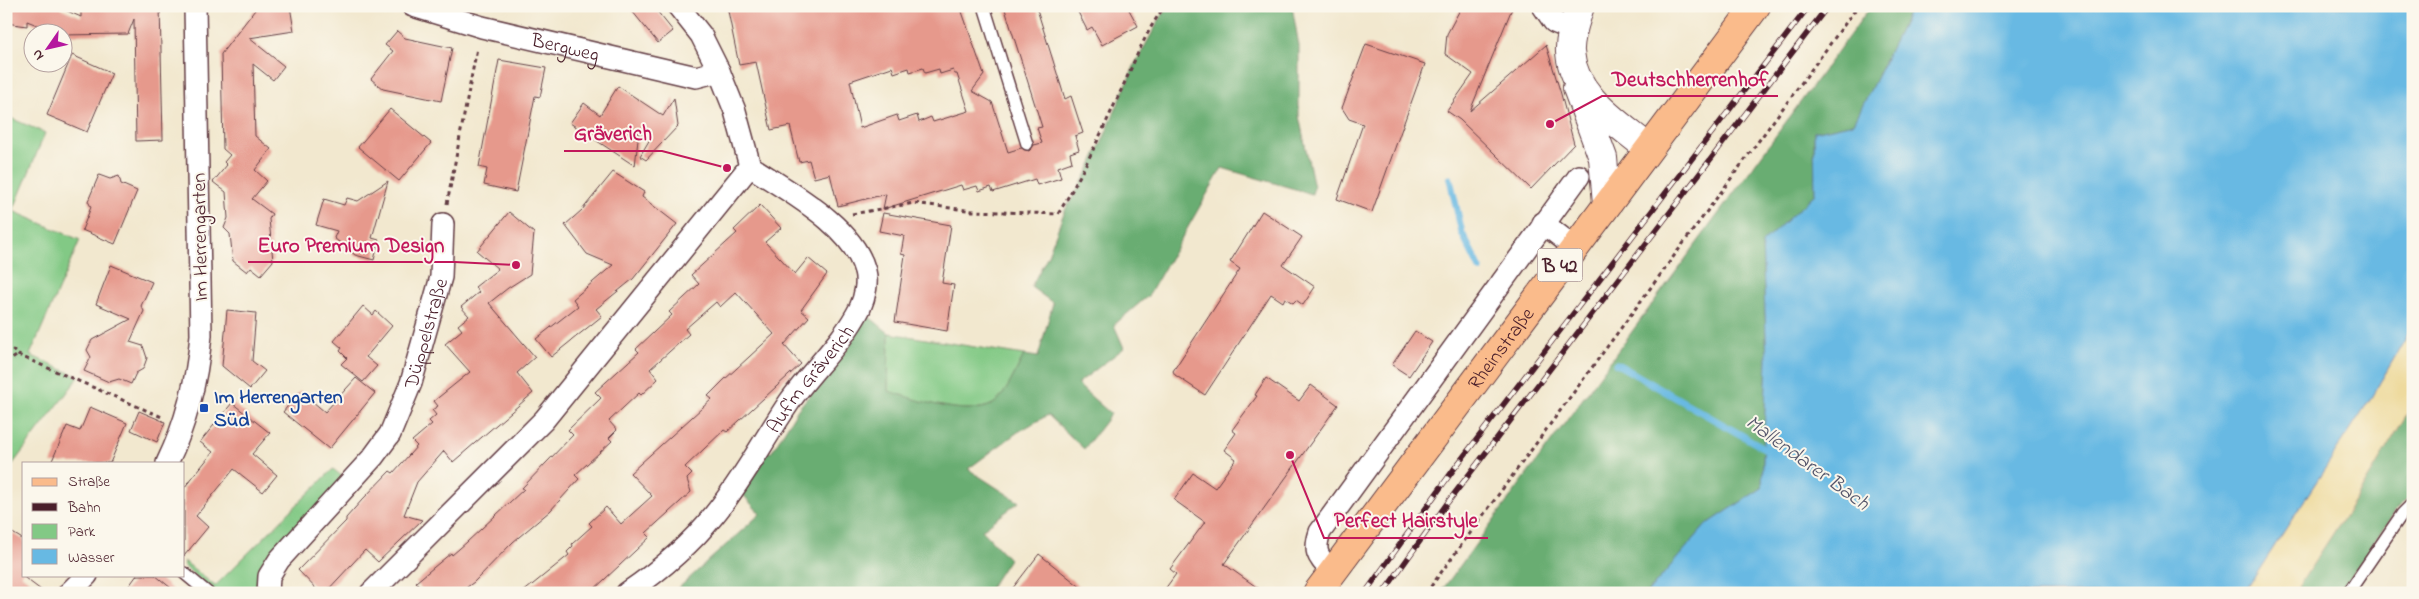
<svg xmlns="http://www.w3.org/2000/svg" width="2419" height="599" viewBox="0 0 2419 599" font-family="'Indie Flower',sans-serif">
	<rect width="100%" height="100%" fill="#fbf7ec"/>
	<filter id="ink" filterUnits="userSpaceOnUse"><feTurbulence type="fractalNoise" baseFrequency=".02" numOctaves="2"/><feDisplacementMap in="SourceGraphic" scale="10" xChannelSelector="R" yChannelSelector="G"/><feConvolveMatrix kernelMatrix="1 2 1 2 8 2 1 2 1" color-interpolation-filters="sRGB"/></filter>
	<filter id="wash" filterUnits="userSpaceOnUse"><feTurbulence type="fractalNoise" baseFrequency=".0096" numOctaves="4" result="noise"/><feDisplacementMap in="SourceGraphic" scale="20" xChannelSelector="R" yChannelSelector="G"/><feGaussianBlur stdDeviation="1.12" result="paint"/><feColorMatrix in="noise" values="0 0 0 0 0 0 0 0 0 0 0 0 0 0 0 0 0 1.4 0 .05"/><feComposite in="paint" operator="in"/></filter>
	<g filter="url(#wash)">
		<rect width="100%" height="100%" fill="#f2e8cf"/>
		<g fill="#82c985" stroke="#667458">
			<polygon points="6,116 45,133 13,211 80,240 30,355 79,377 6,473"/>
			<path d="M889,333L1024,355C1017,368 1006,396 993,404C967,418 915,399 888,392Z"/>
			<polygon points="333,469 343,477 260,593 215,593 184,566 184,561 215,586"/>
		</g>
		<g fill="#69ad72" stroke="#5a664e">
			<path d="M1169,6H1292L1299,46V116L1314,187L1312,194L1222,168L1149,295L1114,325L1124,348L1077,384L1111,414L1084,449L1048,415L1018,432L968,469L1019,502L982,530L1009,559L987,593H673L760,514L739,490L765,449L771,453L798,409L848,348L867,315L889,333L888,391C915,399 967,418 993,404C1006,396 1017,368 1024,355L1038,357L1053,303L1031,287L1048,255L1065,210L1085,177L1101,144L1135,64L1162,15Z"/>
			<polygon points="1871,6 1912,6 1854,123 1814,132 1815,194 1762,243 1767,359 1762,488 1706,525 1647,593 1440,593"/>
			<polygon points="2413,404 2413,494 2397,509 2339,593 2294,593 2358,495"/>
		</g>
		<polygon fill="#eeda9e" stroke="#9c7c64" points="2413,326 2413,404 2358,495 2294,593 2244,593 2372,396"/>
		<polygon fill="#67b9e3" stroke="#586c87" points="1912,6 2413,6 2413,326 2372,396 2244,593 1647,593 1706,525 1762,488 1767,359 1762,243 1815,194 1814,132 1854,123"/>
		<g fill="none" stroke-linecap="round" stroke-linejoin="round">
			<g stroke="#67b9e3" stroke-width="7">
				<polyline points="1450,179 1462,233 1480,269"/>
				<polyline points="1617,364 1771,452"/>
			</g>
		</g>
		<g id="blocks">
			<g fill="#e6998c" fill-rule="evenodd">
				<polygon points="6,6 56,6 81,17 81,6 160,6 163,140 136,141 134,19 128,34 62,35 62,32 55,32 27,21 27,26 6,23"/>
				<polygon points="258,6 290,6 294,31 249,38 284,66 273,80 253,64 255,136 271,149 255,170 267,181 252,199 272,214 269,219 273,261 261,275 251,267 247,272 233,261 230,234 224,228 228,218 226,192 213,182 227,165 224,162 230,155 223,149 221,54"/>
				<polygon points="628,6 653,6 673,31 658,43"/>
				<path d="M727,6H960L984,75L972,91L992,102L1008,152L1021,148L1029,151L1034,145L1042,143L1037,128L1042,127L1004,6H1036L1065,99L1071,96L1083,133L1075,136L1079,150L1070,153L1072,162L1058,167L1061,178L1037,185L1035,179L993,192L991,187L979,191L977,186L963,190L961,185L883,209L886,194L838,206L830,174L814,178L809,160L799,162L790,126L771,130L756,62L739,65ZM892,67L894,73L909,68L910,72L923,68L925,73L939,69L940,74L953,70L955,74H957L969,111L933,122L931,117L919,122L917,115L899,121L897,115L860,128L850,81Z"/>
				<polygon points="1075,6 1127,6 1138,26 1102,45 1092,27 1087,30"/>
				<polygon points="1462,6 1513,6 1470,111 1546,45 1561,94 1574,144 1531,189 1460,120 1447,111 1473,74 1445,54 1447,34"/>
				<polygon points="397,31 405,38 452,48 441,101 383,89 371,79 393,51 385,45"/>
				<polygon points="1366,44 1425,64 1372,212 1337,199 1363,124 1349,119 1342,108"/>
				<polygon points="72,55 112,73 87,132 47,115"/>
				<polygon points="499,60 546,68 540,97 535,96 516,192 484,185 487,169 479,167"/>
				<polygon points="618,86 663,116 674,98 678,126 646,160 640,156 650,139 639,131 635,166 570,123 584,103 600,115"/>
				<polygon points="390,109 431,143 399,181 358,147"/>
				<polygon points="613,172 644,192 642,197 677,224 633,279 596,309 602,316 551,357 536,339 578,306 573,299 613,265 587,254 565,225 582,210"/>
				<polygon points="99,175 110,179 119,176 121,184 137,191 115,244 82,230 91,207 88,201"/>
				<polygon points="388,181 372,238 379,240 374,260 355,255 334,238 337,231 316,225 324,199 344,205 347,198 358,201"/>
				<polygon points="760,205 781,228 765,242 795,274 808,258 827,274 801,310 809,317 784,345 801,364 727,432 724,430 685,467 692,474 687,479 691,492 646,533 650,537 590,593 522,593 569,555 567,552 573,546 572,544 592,526 589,523 606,507 621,524 652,496 630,473 712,399 708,396 724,380 774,334 736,292 720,307 716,302 685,329 689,334 650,369 658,379 641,395 639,393 609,421 617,430 609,438 612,441 575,475 579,479 550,511 513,542 474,582 459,593 425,593 416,582 451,553 452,555 467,542 524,489 522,488 573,435 568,430 601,398 595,392 639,352 636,349 672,315 669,312 699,284 691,275 737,233 734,230"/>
				<polygon points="1262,211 1302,237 1283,265 1315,287 1303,305 1296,300 1293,303 1285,298 1283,302 1271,294 1205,395 1175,375 1173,371 1240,269 1230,262"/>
				<polygon points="509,212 534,233 530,274 508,288 489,303 535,357 517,373 533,393 453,462 444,451 417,482 404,515 422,520 378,562 365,550 325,593 320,593 298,570 346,521 346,518 362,500 390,471 393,473 417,446 412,441 432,424 429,421 436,415 432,410 438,406 434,401 470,372 445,344 462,330 458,325 469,316 461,307 479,292 475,287 498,269 477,251"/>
				<polygon points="883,213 951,225 942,283 954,285 947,331 895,322 905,255 901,254 904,236 879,231"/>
				<polygon points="111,265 152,282 141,306 144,311 130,342 143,346 147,358 143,369 136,373 131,384 119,379 109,382 84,371 91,357 87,350 92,340 131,319 96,304"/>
				<polygon points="363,306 373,315 376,311 392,326 366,357 377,366 363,382 341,364 347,358 340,351 342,348 334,341"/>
				<polygon points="227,310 256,313 252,361 265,371 250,389 222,366"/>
				<polygon points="1415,331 1432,342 1409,376 1392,365"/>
				<polygon points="356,378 375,393 329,449 283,412 300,391 325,412"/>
				<polygon points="1266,378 1299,401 1311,385 1338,405 1224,564 1265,593 1162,593 1176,574 1170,569 1205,522 1174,500 1193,473 1215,488 1236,459 1224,450 1236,433 1232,430 1257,396 1255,395"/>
				<polygon points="232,403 270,433 252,454 277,475 263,492 234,469 196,516 208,527 184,556 184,488 213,452 200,442"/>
				<polygon points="90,407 127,423 110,463 51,463 67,426 80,431"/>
				<polygon points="139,411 165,422 157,442 131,430"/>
				<polygon points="6,529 24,540 24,569 21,575 45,593 6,593"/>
				<polygon points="1039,554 1088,593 1009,593"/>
				<polygon points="137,575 155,575 177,593 124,593"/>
			</g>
		</g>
	</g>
	<g filter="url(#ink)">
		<use href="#blocks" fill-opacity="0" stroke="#633d44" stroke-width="1"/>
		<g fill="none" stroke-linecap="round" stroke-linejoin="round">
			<defs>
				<g id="service">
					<polyline points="984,6 1027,144"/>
					<polyline points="184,573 208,593"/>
					<polyline points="2348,593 2402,514 2413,503"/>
				</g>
				<g id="minor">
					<path id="s1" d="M413,6L482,27L696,77L719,71L735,111L750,166"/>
					<polyline points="678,6 701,35 719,71"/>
					<polyline points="1543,6 1554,22 1573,30"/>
					<polyline points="1543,223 1574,247"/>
					<path d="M167,463C187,422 197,380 201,335L195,6"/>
					<path d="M1332,572C1318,556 1313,553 1320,532L1579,176"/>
					<polyline points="69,593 87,575"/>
					<path id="s2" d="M268,593L269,576L279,560L373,457L390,434L411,383L441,277L443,224"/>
					<polyline points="371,593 544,420 750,166"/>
					<path id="s3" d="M627,593C659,571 690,545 714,515C743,480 764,439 790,401C812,370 843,342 860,308C865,297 868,282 865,271C853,225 787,191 750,166"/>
				</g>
				<g id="tertiary">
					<path d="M1580,6C1576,20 1569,37 1570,52C1573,96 1618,123 1648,148"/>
					<polyline points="1577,88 1603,158 1607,203"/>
				</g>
				<g id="primary">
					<path id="s4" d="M1317,593L1756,6"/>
				</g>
			</defs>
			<use href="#service" stroke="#633d44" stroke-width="14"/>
			<use href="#minor" stroke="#633d44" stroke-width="24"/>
			<use href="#tertiary" stroke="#633d44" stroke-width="30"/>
			<use href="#primary" stroke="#633d44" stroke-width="30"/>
			<g stroke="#633d44" stroke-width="3" stroke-dasharray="4 4" stroke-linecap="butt">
				<polyline points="447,204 477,48"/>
				<path d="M852,214L914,203L973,211L1058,214C1084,172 1103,129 1124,84C1136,58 1147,29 1165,6"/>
				<polyline points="6,344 18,355 162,417"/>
				<polyline points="6,363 18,355"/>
				<polyline points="1426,593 1858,6"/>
			</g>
			<use href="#service" stroke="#fff" stroke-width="11"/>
			<use href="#minor" stroke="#fff" stroke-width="21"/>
			<use href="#tertiary" stroke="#fff" stroke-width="28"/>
			<use href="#primary" stroke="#fabb8b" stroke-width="28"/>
			<defs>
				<g id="rail">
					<polyline points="1365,593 1454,469 1809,6"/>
					<polyline points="1383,593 1448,502 1828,6"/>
				</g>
			</defs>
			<use href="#rail" stroke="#4a1f2b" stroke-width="5.5"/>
			<use href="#rail" stroke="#fbf7ec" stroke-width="4" stroke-dasharray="11" stroke-linecap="butt"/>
		</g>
	</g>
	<rect fill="#1a4fb4" stroke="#fbf7ec" stroke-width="2" x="199" y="403" width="10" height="10" rx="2.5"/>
	<g text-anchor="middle" stroke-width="4" stroke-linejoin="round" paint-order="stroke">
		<rect fill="#fbf7ec" stroke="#7f6065" stroke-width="1" x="1537.5" y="248.5" width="45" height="33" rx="4"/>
		<g font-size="19" font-weight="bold" fill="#4a1f2b">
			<text x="1560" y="272">B 42</text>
		</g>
		<g font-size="20" fill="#4a1f2b" stroke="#fbf7ec">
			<text dy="7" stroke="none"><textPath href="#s1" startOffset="158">Bergweg</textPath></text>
			<text transform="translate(199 237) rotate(-91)" y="7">Im Herrengarten</text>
			<text dy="7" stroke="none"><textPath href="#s2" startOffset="311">Düppelstraße</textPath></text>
			<text dy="7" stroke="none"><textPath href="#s4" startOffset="306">Rheinstraße</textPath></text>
			<text dy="7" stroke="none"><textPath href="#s3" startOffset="284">Auf'm Gräverich</textPath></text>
		</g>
		<g font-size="20" font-weight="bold" fill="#164399" stroke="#fbf7ec" text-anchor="start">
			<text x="214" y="403">Im Herrengarten<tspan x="214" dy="23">Süd</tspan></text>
		</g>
		<g font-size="21" font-style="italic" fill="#54556b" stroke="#fbf7ec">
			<text transform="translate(1808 462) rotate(36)" y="7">Mallendarer Bach</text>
		</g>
	</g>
	<path fill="none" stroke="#c2185b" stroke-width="2" d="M1550 124L1602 96H1778M727 168L662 151H564M516 265L455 262H248M1290 455L1324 538H1488"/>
	<g fill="#c2185b" stroke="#fbf7ec" stroke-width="2">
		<circle cx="1550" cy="124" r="5"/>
		<circle cx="727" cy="168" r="5"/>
		<circle cx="516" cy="265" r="5"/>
		<circle cx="1290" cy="455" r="5"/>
	</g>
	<g font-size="21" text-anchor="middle" font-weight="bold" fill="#c2185b" stroke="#fbf7ec" stroke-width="4" stroke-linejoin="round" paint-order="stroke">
		<text x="1690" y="86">Deutschherrenhof</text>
		<text x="613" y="140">Gräverich</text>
		<text x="351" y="252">Euro Premium Design</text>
		<text x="1406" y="527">Perfect Hairstyle</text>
	</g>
	<rect width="2419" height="599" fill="none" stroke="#fbf7ec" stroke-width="25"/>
	<rect x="22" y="462" width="162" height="115" fill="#fbf7ec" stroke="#b4a19f"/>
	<rect x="32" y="478" width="25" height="8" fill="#fabb8b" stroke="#b4a19f"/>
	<text x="68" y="486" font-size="15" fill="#4a1f2b">Straße</text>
	<rect x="32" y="503" width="25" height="8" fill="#4a1f2b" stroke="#b4a19f"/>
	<text x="68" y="512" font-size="15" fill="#4a1f2b">Bahn</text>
	<rect x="32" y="524" width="25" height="15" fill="#82c985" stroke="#b4a19f"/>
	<text x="68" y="536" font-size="15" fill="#4a1f2b">Park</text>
	<rect x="32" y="549" width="25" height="15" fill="#67b9e3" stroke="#b4a19f"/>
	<text x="68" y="562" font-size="15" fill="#4a1f2b">Wasser</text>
	<g transform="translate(48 48) rotate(236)"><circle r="24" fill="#fbf7ec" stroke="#b4a19f"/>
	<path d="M0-4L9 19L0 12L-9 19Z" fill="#b5179e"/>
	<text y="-8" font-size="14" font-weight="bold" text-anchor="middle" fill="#4a1f2b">N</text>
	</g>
</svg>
